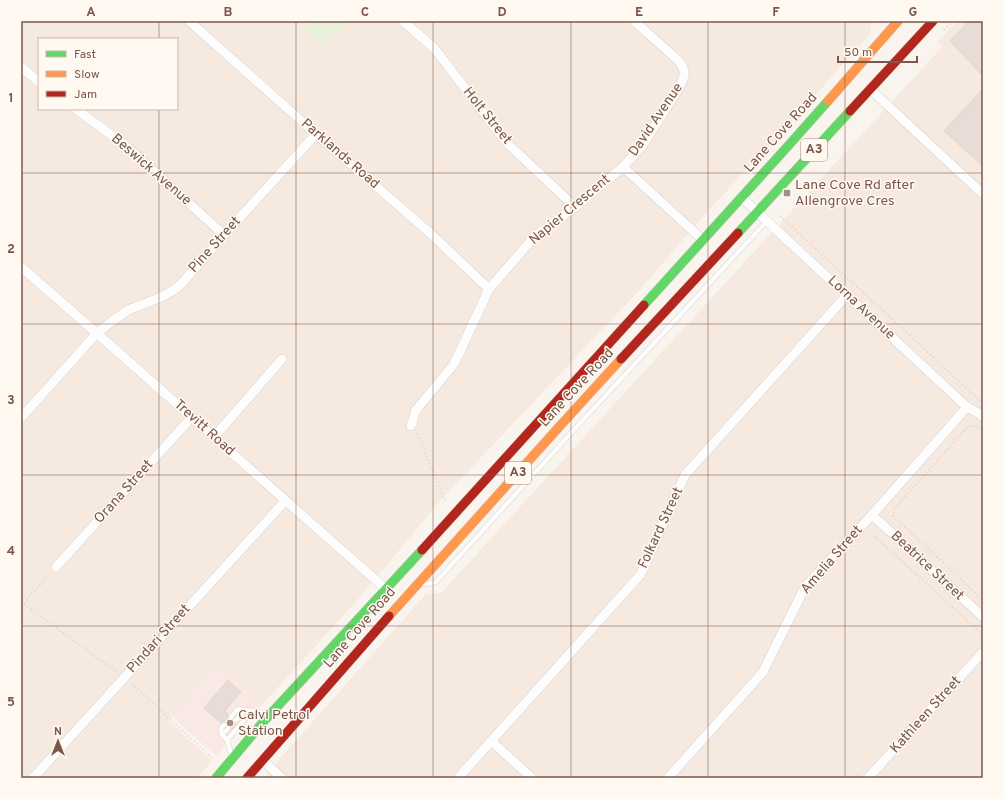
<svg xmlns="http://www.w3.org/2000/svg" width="1004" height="799" font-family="Overpass,sans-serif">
  <rect width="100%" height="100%" fill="#faf4ef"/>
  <g fill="#f6e9df" fill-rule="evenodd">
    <path d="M21,21H875L871,26L870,34L810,101L708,211L643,286L440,501L361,596L262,705L218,665L172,716L169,721L212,761L197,778H21ZM39,39H177V109H39Z"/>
    <path d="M958,21H983V778H265L283,755L426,594L441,593L942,47L937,42Z"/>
  </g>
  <path fill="#f9e8e3" d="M219,665L262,705L216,756L172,716Z"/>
  <path fill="#e9f0d9" d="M312,21H348L324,47L304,29Z"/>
  <g fill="#e7dcd6" stroke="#e3d6d0">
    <path d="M969,21H983V76L950,41Z"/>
    <path d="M983,88V166L944,131L964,109V110Z"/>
    <path d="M228,680L241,692L225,711L228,714L227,717L228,720H232L234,723L236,724L232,729L230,726L228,725L226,722L223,721L221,723L204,708Z"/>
  </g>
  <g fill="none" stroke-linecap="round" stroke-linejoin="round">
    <defs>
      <g id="lane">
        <path d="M422,584H427L436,582L571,433L767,221"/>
        <path d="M231,717L238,709L265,713"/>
        <path d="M236,720L245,710"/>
        <path d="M224,725L221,728L222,735L227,740L231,753"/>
        <path d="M222,735L228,729"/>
        <path d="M227,740L252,711"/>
      </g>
      <g id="street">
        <path d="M189,21L316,134L430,233L489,289"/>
        <path d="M403,21L435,49L506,142L575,207"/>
        <path d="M21,67L39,82"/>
        <path d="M870,89L983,194"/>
        <path d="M76,109L125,145L224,235"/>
        <path d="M623,167L703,240"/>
        <path d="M741,197L967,407L980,414L983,417"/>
        <path d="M21,267C141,371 258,477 377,581L386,590"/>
        <path d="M21,418L97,333L111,322L128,310L159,298L174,290L182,283L224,235L316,134"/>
        <path d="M411,426L416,410L454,364L489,289L535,236L575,207L623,167L642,146L679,88C685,76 687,72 679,61L634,21"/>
        <path d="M214,437L282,359"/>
        <path d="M872,515L983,617"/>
        <path d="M56,567L191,418"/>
        <path d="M491,741L532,778"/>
        <path d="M262,760L282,778"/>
        <path d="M33,778L285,501"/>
        <path d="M458,778L641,574L685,475L847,295"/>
        <path d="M668,778L763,672L805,587L872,515L967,407"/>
        <path d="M868,778L983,652"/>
      </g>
      <g id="fast">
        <path d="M738,233L850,111"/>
        <path d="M644,305L788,146L828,101"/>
        <path d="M216,778L264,721L422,550"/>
      </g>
      <g id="slow">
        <path d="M828,101L898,21"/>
        <path d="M389,616L559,427L621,359"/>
      </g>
      <g id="jam">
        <path d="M850,111L933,21"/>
        <path d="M621,359L738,233"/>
        <path d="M422,550L644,305"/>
        <path d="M247,778L389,616"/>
      </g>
    </defs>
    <use href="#lane" stroke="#d9d1cd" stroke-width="5.5"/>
    <use href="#street" stroke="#d9d1cd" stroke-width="10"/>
    <use href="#fast" stroke="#dbd0cb" stroke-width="10"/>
    <use href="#slow" stroke="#dbd0cb" stroke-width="10"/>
    <use href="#jam" stroke="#dbd0cb" stroke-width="10"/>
    <g stroke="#ddd2cf" stroke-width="2" stroke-dasharray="1 3" stroke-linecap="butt">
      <path d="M944,30L953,21"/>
      <path d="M780,216L983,403"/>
      <path d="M981,429L977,426H968L894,509L893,516L983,600"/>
      <path d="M417,434L420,439L445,501"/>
      <path d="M875,537L981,633V643"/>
      <path d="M21,602L117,672"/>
      <path d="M21,606L50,574"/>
      <path d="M132,684L182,730L214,760"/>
      <path d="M855,778L860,773"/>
    </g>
    <use href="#lane" stroke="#fefdfd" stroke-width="4.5"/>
    <use href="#street" stroke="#fefdfd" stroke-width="9"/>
    <use href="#fast" stroke="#63d668" stroke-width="9"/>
    <use href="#slow" stroke="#ff974d" stroke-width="9"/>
    <use href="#jam" stroke="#b3261e" stroke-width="9"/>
  </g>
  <path fill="none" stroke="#7b574b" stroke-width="1" stroke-opacity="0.55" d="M159,21V39M296,21V778M433,21V778M571,21V778M708,21V778M845,21V778M159,109V778M21,173H983M21,324H983M21,475H983M21,626H983"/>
  <g fill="#a78e84" stroke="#fff9f2" stroke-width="1.5">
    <rect x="783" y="189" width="8" height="8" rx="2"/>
    <circle cx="230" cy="723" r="4"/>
  </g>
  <g text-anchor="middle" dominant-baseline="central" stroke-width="3" stroke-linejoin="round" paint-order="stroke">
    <g fill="#fff9f2" stroke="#a3887d" stroke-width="1">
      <rect x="801" y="139" width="26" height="22" rx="3"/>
      <rect x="505" y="462" width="26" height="22" rx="3"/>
    </g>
    <g font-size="13" font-weight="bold" fill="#7b574b">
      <text x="814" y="150">A3</text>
      <text x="518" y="473">A3</text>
    </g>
    <g font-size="14" fill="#7b574b" stroke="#fff9f2">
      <text transform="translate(487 116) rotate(51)">Holt Street</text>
      <text transform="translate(656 120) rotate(-56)">David Avenue</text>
      <text transform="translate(781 133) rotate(-48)">Lane Cove Road</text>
      <text transform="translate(340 154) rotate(41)">Parklands Road</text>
      <text transform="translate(151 170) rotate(41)">Beswick Avenue</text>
      <text transform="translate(570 210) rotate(-40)">Napier Crescent</text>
      <text transform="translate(215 245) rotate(-48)">Pine Street</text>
      <text transform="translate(861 308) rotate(43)">Lorna Avenue</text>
      <text transform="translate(577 388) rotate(-47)">Lane Cove Road</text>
      <text transform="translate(204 428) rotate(42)">Trevitt Road</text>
      <text transform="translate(124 492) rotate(-48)">Orana Street</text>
      <text transform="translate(661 528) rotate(-65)">Folkard Street</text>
      <text transform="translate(832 560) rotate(-49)">Amelia Street</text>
      <text transform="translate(927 566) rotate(43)">Beatrice Street</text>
      <text transform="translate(360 628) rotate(-49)">Lane Cove Road</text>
      <text transform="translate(159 639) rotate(-48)">Pindari Street</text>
      <text transform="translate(926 715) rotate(-48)">Kathleen Street</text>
    </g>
    <g font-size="14" fill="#7b574b" stroke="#fff9f2" text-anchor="start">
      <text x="795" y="185">Lane Cove Rd after<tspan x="795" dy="16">Allengrove Cres</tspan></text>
      <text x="238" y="715">Calvi Petrol<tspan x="238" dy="16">Station</tspan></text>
    </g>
  </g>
  <rect width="1004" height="799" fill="none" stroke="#fff9f2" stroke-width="44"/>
  <rect x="38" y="38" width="140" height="72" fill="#fff9f2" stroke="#cab8af"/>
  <rect x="46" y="51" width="20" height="6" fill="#63d668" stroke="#cab8af"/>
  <text x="74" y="58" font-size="12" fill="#7b574b">Fast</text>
  <rect x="46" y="71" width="20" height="6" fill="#ff974d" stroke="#cab8af"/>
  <text x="74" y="78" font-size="12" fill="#7b574b">Slow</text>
  <rect x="46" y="91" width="20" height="6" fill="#b3261e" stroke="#cab8af"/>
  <text x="74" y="98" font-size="12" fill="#7b574b">Jam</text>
  <g transform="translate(58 741)" stroke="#fff9f2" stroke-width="3" paint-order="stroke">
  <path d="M0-3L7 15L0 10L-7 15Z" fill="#7b574b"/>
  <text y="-6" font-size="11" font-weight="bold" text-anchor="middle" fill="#7b574b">N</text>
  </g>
  <path d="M838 56v6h79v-6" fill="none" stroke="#7b574b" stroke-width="2"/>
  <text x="844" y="56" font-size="12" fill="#7b574b" stroke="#fff9f2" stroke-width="3" paint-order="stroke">50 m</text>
  <rect x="22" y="22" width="960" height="755" fill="none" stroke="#7b574b" stroke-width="1.5"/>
  <g font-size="13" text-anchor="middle" font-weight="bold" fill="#7b574b">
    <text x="91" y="16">A</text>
    <text x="228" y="16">B</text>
    <text x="365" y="16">C</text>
    <text x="502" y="16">D</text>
    <text x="639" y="16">E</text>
    <text x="776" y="16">F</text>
    <text x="913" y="16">G</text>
    <text x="11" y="102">1</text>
    <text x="11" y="253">2</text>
    <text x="11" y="404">3</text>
    <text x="11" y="555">4</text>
    <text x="11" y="706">5</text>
  </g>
</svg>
